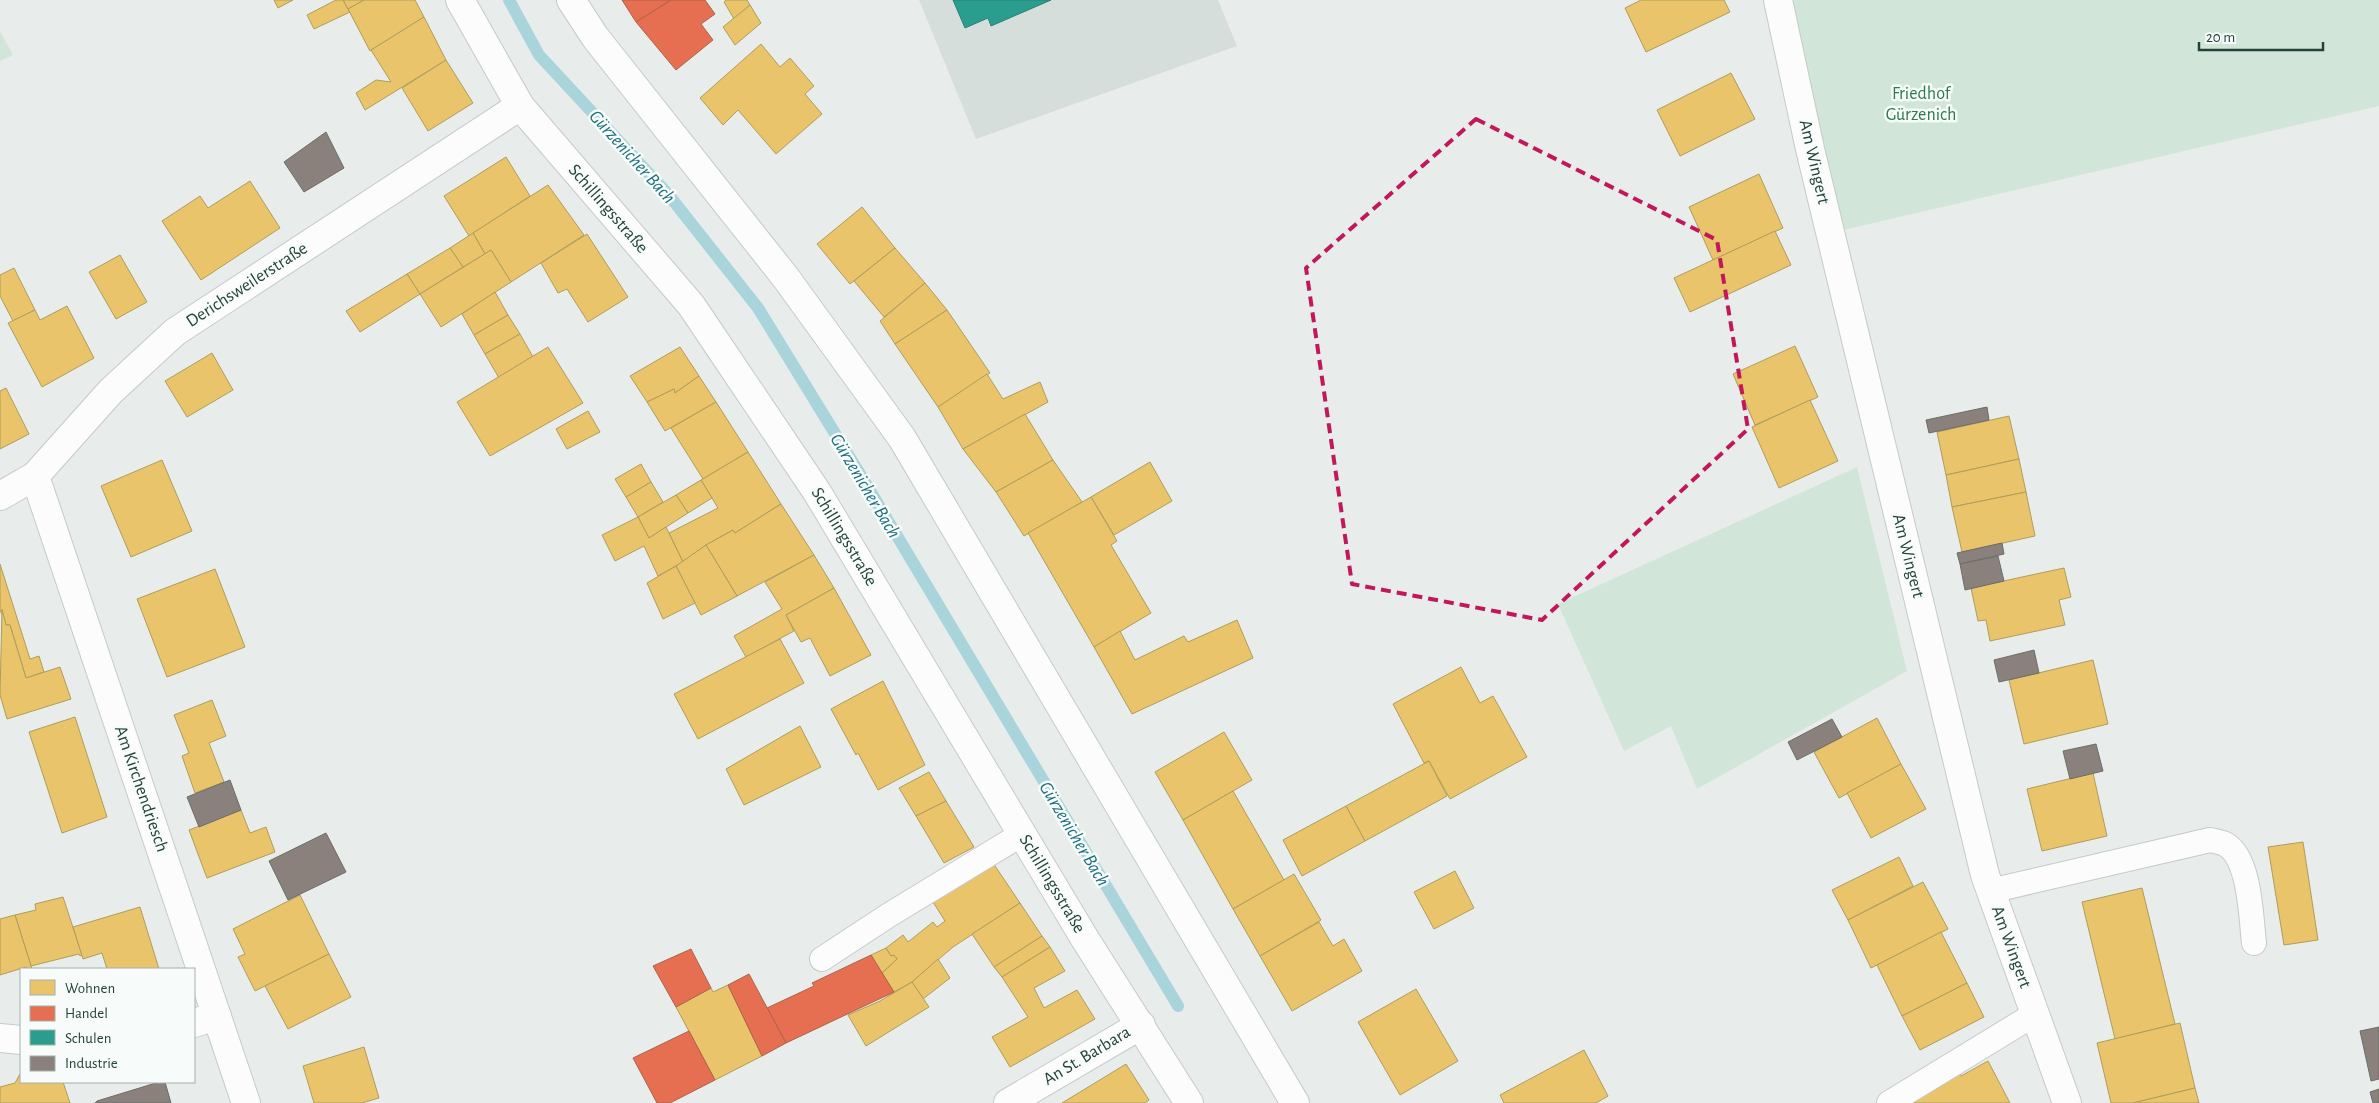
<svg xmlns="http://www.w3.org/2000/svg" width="2379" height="1103" font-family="'Alegreya Sans',sans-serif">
  <rect width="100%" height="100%" fill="#e8edeb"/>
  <path fill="#d6dedb" d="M919,0H1218L1237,46L976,139Z"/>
  <g fill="#d1e6d8">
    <path d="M1792,0H2379V106L1839,231Z"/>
    <path d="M0,31L13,55L0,61Z"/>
    <path d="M1857,467L1907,671L1697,789L1671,726L1624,751L1558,604Z"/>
  </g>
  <g fill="#e9c46a" stroke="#ae9d5c">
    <path d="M274,0H293L278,8Z"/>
    <path d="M336,0H343L350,12L314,29L307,15Z"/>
    <path d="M343,0H364L348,9Z"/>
    <path d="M364,0H415L424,17L370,51L348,9Z"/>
    <path d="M726,0H747L750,5L734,19L724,2Z"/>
    <path d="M1641,0H1724L1730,12L1646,52L1625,8Z"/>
    <path d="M750,5L761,23L735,45L723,27Z"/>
    <path d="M424,17L446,60L365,110L356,93L376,80L391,82L371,50Z"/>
    <path d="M761,44L780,67L790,58L814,86L805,94L822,114L776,154L738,110L723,125L700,98Z"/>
    <path d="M446,60L473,103L428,131L402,88Z"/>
    <path d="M1731,73L1755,119L1680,156L1657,110Z"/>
    <path d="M506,157L530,196L469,236L444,196Z"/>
    <path d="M1759,174L1783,228L1713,260L1689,207Z"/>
    <path d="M250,181L280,228L201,280L162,221L200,196L208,208Z"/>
    <path d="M548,185L584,235L511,282L491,250L485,254L473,233Z"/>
    <path d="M862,207L895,248L850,284L817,244Z"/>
    <path d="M1775,231L1791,265L1690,312L1674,278Z"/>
    <path d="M473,233L485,254L463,267L450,248Z"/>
    <path d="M587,234L628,297L588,322L567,289L558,293L541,263Z"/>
    <path d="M450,248L463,267L420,294L407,274Z"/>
    <path d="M895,248L925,283L884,317L854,281Z"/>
    <path d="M491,250L511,282L441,327L420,294Z"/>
    <path d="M120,255L147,302L116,319L89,272Z"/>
    <path d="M14,268L35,310L13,321L0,296V275Z"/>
    <path d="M407,274L420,294L360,332L346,311Z"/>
    <path d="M925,283L947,310L895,344L880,321Z"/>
    <path d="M495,292L508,315L474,335L462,314Z"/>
    <path d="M67,306L94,358L42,387L8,323L35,310L40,320Z"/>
    <path d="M947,310L990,373L938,407L895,344Z"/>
    <path d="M508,315L520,334L485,354L474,335Z"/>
    <path d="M520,334L533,357L499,378L485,354Z"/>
    <path d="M1795,346L1818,397L1755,425L1733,374Z"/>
    <path d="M548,347L583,403L490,456L457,402Z"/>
    <path d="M680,347L699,376L675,393L674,389L647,402L630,376Z"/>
    <path d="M212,353L233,390L187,417L165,381Z"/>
    <path d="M987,374L1003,399L1040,382L1048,402L963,449L938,407Z"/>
    <path d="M699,376L716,402L665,431L647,402L674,389L675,393Z"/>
    <path d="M6,388L29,434L0,449V391Z"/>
    <path d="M1810,400L1838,461L1779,488L1752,427Z"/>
    <path d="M716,402L748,452L703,479L671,428Z"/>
    <path d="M588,411L600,432L567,449L556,429Z"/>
    <path d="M1025,414L1053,460L996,492L963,449Z"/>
    <path d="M2009,416L2019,459L1946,475L1937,432Z"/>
    <path d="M748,452L781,504L735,533L733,530L706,545L683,562L669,533L718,508L701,480Z"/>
    <path d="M2019,459L2026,492L1952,507L1946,475Z"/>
    <path d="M162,460L192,531L131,557L101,486Z"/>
    <path d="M1053,460L1082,502L1024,536L996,492Z"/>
    <path d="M1150,462L1172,501L1114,535L1091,497Z"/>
    <path d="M641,464L651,482L626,497L615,479Z"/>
    <path d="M701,480L712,498L688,513L676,495Z"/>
    <path d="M651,482L663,502L638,517L626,497Z"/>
    <path d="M2026,492L2035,536L1962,552L1952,507Z"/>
    <path d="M676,495L688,513L649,538L638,517Z"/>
    <path d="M1091,497L1117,541L1111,545L1151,613L1094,647L1028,533Z"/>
    <path d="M781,504L814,555L737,596L706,545L733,530L735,533Z"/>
    <path d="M638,517L649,538L666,527L683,562L658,576L644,546L615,561L602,535Z"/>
    <path d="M706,545L737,596L701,615L676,566Z"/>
    <path d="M814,555L834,588L786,615L794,631L746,657L734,636L782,609L765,582Z"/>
    <path d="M0,564L30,659L39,656L44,672L26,678L10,625H6L0,610Z"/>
    <path d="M676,566L695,603L663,619L647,583Z"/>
    <path d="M2064,568L2071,597L2059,600L2065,625L1990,641L1986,620L1978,621L1971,588Z"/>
    <path d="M215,569L245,647L167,677L137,599Z"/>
    <path d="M834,588L871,655L830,676L810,638L801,642L786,615Z"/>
    <path d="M2,609L6,625H10L26,678L60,667L71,699L7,719L0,695Z"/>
    <path d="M1237,620L1253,658L1132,714L1094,647L1120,631L1135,660L1184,636L1188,642Z"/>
    <path d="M780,639L804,683L698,739L674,694Z"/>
    <path d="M2093,660L2108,724L2024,744L2009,680Z"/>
    <path d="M1461,667L1480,703L1493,696L1527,757L1450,799L1429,761L1424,763L1393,704Z"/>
    <path d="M883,681L925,765L878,790L858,753L856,755L831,709Z"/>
    <path d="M212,700L226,736L209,743L224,782L195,793L182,756L189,753L174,715Z"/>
    <path d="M75,717L107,817L62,833L29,732Z"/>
    <path d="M1877,718L1901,764L1839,798L1814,752Z"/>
    <path d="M800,726L821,767L744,805L726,769Z"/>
    <path d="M1224,732L1252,780L1183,820L1155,772Z"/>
    <path d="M1429,761L1447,796L1365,841L1346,806Z"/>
    <path d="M1901,764L1926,809L1871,838L1847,793Z"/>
    <path d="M929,772L946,801L916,816L899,788Z"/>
    <path d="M2093,773L2107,836L2042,851L2027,789Z"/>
    <path d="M1233,791L1284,880L1233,909L1183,820Z"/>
    <path d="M946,801L974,847L944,863L916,816Z"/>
    <path d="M1346,806L1365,841L1302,876L1283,840Z"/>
    <path d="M241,810L250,833L266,827L275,852L207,878L189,830Z"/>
    <path d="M2303,842L2318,940L2284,945L2268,847Z"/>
    <path d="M1899,857L1913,886L1848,920L1832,890Z"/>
    <path d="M993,863L1020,903L953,947L912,982L894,992L882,973L897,959L894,955L891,956L886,948L903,935L908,942L933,922L937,927L945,921L933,902Z"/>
    <path d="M1455,871L1474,908L1434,929L1414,892Z"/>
    <path d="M1294,874L1321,920L1260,956L1233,909Z"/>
    <path d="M1923,882L1948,929L1871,968L1848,920Z"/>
    <path d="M2142,888L2175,1024L2115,1039L2082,902Z"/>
    <path d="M300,895L329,954L255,991L238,957L245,954L233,929Z"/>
    <path d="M63,897L82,955L80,956L79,954L31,966L15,915L36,910L35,904Z"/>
    <path d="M1020,903L1042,936L994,967L972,934Z"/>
    <path d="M140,907L159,969H107L102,953L83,959L73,927Z"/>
    <path d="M15,915L32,969H27L26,967L0,975V919Z"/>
    <path d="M1319,922L1333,946L1344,939L1362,971L1292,1011L1260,956Z"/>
    <path d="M1941,932L1967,983L1902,1016L1877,965Z"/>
    <path d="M1042,936L1050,947L1002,977L994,967Z"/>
    <path d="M1050,947L1065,971L1034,988L1044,1008L1077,990L1095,1019L1010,1067L992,1037L1028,1017L1002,977Z"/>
    <path d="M886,948L891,956L894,955L897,959L882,973L871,955Z"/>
    <path d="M329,954L351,997L288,1029L265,986Z"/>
    <path d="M938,959L950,978L923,999L912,982Z"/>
    <path d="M912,982L929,1007L866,1046L848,1015L880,1001Z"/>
    <path d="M1967,983L1984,1017L1920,1050L1902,1016Z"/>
    <path d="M728,985L762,1056L715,1080L676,1007L711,988L713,992Z"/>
    <path d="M1416,989L1458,1061L1400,1095L1358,1022Z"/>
    <path d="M2180,1023L2195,1088L2133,1103H2111L2097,1043Z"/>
    <path d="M364,1047L379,1098L362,1103H314L303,1066Z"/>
    <path d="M1584,1050L1608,1096L1596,1103H1504L1500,1095Z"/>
    <path d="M1988,1061L2010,1103H1902L1958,1070L1961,1076Z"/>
    <path d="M1126,1064L1149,1100L1145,1103H1062Z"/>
    <path d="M20,1074L21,1082H63L70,1103H0V1087L15,1083Z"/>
    <path d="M2195,1088L2199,1103H2133Z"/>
  </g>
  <g fill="#e76f51" stroke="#ac624a">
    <path d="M622,0H671L636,22Z"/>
    <path d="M671,0H705L715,14L701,24L713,40L676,70L636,22Z"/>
    <path d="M691,949L711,988L676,1007L653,966Z"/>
    <path d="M871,955L894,992L786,1043L767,1008L814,986L812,983Z"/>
    <path d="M749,974L786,1043L762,1056L728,985Z"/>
    <path d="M689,1031L715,1080L670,1103H657L633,1058Z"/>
  </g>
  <path fill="#2a9d8f" stroke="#288276" d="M953,0H1051L991,26L988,18L965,28Z"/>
  <g fill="#8a817c" stroke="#6b6e68">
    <path d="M326,132L344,168L304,192L284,162Z"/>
    <path d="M1987,407L1989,420L1929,433L1926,420Z"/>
    <path d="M2002,543L2004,554L1960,564L1957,553Z"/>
    <path d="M1998,556L2004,581L1965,590L1960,564Z"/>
    <path d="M2034,650L2039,673L1999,682L1994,660Z"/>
    <path d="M1832,719L1842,737L1797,760L1788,742Z"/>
    <path d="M2096,744L2103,771L2070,779L2063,751Z"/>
    <path d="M230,780L241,810L199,827L187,797Z"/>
    <path d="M326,833L346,872L288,900L269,861Z"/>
    <path d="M2379,1027V1079L2371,1081L2360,1031Z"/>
    <path d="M159,1082H165L171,1103H95L97,1101Z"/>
    <path d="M2379,1089V1103H2373L2370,1092Z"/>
  </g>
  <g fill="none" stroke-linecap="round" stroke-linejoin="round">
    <path stroke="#a9d4db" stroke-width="12" d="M509,0L539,55L668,194L758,308L866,484L1178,1006"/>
    <defs>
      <g id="lane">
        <path d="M1990,891L2210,840C2214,841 2220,842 2225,844C2250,857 2251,917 2254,943"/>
        <path d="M822,959L889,915L1022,834"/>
        <path d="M1889,1103L2035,1014"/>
      </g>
      <g id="street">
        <path d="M460,0L520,106L691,305L817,492L1085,939L1189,1103"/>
        <path d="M1778,0L1810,149L1985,875L2067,1103"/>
        <path d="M35,476L246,1103"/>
        <path d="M0,496L35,476L111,391L175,332L520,106"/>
        <path d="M194,1023L217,1016"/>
        <path d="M0,1038L21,1040"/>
        <path d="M1008,1103L1141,1025"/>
      </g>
      <path id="secondary" d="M571,0L595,37L786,278L902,438L1295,1103"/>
    </defs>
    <use href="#lane" stroke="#c5cac8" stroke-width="26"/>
    <use href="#street" stroke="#c5cac8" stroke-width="30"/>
    <use href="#secondary" stroke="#c3cbc8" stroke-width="30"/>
    <use href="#lane" stroke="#fcfcfc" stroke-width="24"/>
    <use href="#street" stroke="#fcfcfc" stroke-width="28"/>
    <use href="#secondary" stroke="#fcfcfc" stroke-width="28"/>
  </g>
  <path fill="none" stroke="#c2185b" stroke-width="4" stroke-dasharray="10 6" stroke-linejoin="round" d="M1476,119L1717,240L1748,429L1542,620L1352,584L1306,268Z"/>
  <g text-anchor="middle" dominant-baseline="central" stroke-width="5" stroke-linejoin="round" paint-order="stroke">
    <g font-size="18" fill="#2d7a4b" stroke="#f7fbf9">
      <text x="1921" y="94">Friedhof<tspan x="1921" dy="21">Gürzenich</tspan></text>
    </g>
    <g font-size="18" fill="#24423a" stroke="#f7fbf9">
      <text transform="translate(1814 162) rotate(77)">Am Wingert</text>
      <text transform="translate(608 209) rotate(49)">Schillingsstraße</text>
      <text transform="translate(247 285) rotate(-33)">Derichsweilerstraße</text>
      <text transform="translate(844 537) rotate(59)">Schillingsstraße</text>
      <text transform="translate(1908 556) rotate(76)">Am Wingert</text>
      <text transform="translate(141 789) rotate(71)">Am Kirchendriesch</text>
      <text transform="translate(1052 884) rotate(59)">Schillingsstraße</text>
      <text transform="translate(2011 947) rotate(70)">Am Wingert</text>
      <text transform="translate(1087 1056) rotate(-31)">An St. Barbara</text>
    </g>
    <g font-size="19" font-style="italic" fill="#1c6f80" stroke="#f7fbf9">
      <text transform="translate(632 157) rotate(48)">Gürzenicher Bach</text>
      <text transform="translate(865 486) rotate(59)">Gürzenicher Bach</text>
      <text transform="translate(1074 834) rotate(59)">Gürzenicher Bach</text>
    </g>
  </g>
  <rect x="20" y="968" width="175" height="115" fill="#f7fbf9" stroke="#a3b1ad"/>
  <rect x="30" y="980" width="25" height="15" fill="#e9c46a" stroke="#a3b1ad"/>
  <text x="65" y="993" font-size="15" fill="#24423a">Wohnen</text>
  <rect x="30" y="1006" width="25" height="15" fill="#e76f51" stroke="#a3b1ad"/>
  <text x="65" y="1018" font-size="15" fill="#24423a">Handel</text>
  <rect x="30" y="1030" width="25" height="15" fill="#2a9d8f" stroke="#a3b1ad"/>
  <text x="65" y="1043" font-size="15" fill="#24423a">Schulen</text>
  <rect x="30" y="1056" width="25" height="15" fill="#8a817c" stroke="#a3b1ad"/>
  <text x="65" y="1068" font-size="15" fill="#24423a">Industrie</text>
  <path d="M2199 42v8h124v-8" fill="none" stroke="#24423a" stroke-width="2.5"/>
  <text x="2206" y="42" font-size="15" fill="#24423a" stroke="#f7fbf9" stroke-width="4" paint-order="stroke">20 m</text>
</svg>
